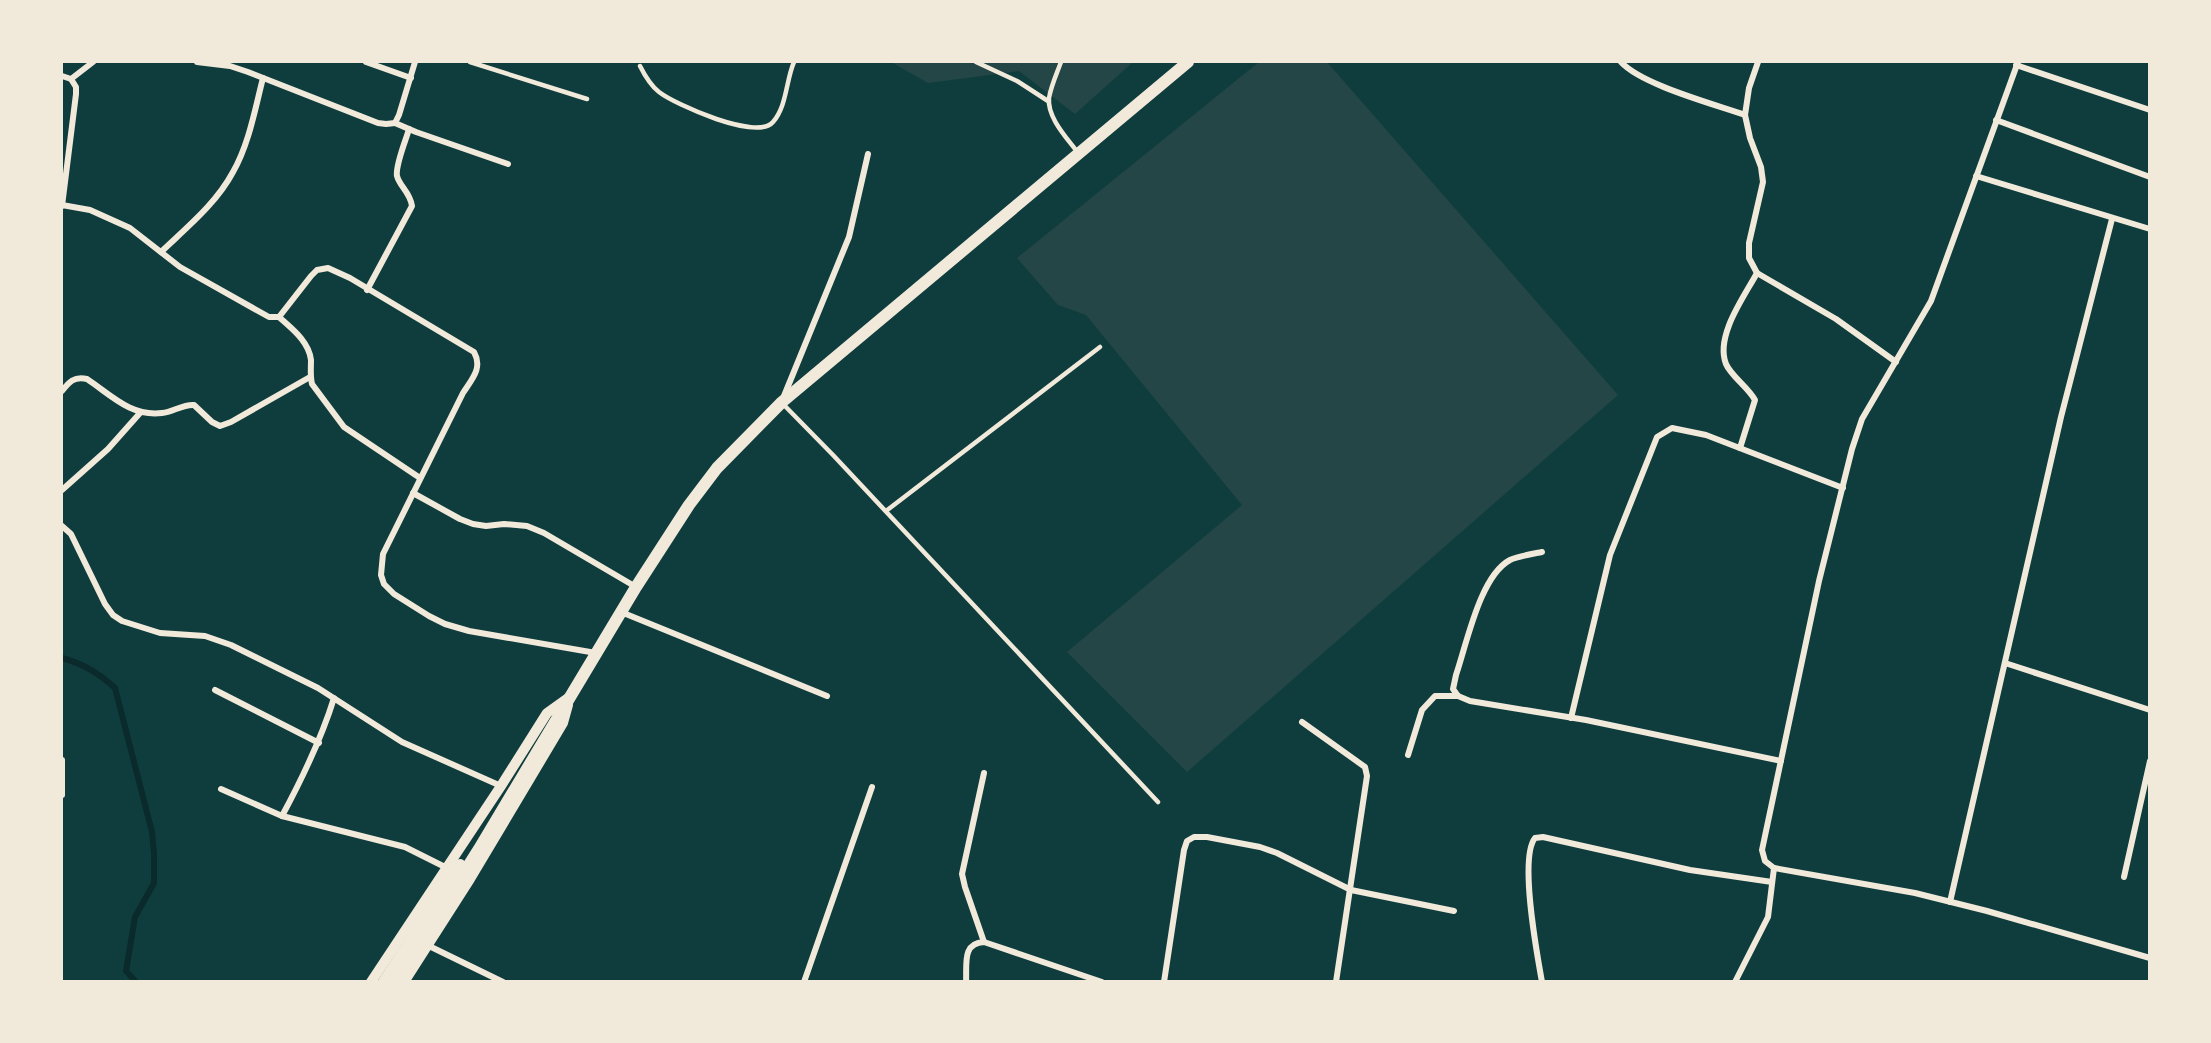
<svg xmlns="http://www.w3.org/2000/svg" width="2211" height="1043" font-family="Karla,sans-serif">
  <rect width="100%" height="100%" fill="#0f3d3e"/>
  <g fill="#244646">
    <path d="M891,62H1133L1075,114L1019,71L928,83Z"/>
    <path d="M1259,62H1327L1618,395L1187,772L1067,652L1242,505L1086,315L1058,305L1017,258Z"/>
  </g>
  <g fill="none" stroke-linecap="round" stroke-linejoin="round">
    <path stroke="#0a2a2b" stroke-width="6" d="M62,658C81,663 100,674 115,688L152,832L154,853V883L135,917L126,971L136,982"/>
    <g stroke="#f1e9da" stroke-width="4.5">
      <path d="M470,62L587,99"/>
      <path d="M976,62L1017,81L1048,101"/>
      <path d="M1061,62C1057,73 1051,86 1049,98C1047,118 1068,139 1078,153"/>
      <path d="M640,66C645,76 650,85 659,92C676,105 757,141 773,122C787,106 786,80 794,62"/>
      <path d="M783,404L833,455L1158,802"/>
      <path d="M886,511L1100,347"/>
    </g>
    <g stroke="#f1e9da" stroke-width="6">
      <path d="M197,62L230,66L248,72L378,123L386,124L395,123L399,115L415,62"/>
      <path d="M366,62L411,78"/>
      <path d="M1621,62C1642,85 1714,104 1745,115"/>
      <path d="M1758,62L1749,88L1745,115L1750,138L1761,167L1763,182L1749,243V258L1757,273L1836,319L1896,362"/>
      <path d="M2018,62L1931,301L1862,419L1852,449L1819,581L1762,850L1765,861L1774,868L1915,893L1987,911L2150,958"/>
      <path d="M2016,65L2150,110"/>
      <path d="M62,76L71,79L76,87V94L62,206"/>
      <path d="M71,79L93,62"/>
      <path d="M1996,120L2150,177"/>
      <path d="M395,123L416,132L508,164"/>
      <path d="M1976,176L2150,229"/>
      <path d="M62,205L90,210L130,228L180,267L269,317H279L311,276L317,270L328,268L350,278L474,352C483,368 472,379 463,393L383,554L381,575L384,584L394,594L429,616L445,624L469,631L596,653"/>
      <path d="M161,252C186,228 216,204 233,172C249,144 255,109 263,78"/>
      <path d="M367,290L412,206C410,192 400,187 397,176C395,166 406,140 409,129"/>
      <path d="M279,317C291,328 309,341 311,360C311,368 310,376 312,384L344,427L420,478"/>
      <path d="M62,391C69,382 74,376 87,379C111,395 131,417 162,413C173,412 183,404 194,405L212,422L220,426L231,422L310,377"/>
      <path d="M784,396L849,237L868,154"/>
      <path d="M1740,448L1755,400C1748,387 1731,376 1726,364C1715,336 1744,297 1757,273"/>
      <path d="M62,490L108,449L140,413"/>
      <path d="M413,493L460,519L473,524L486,526L504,524L527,526L544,533L636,587"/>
      <path d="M62,526L71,534L105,604L113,615L122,621L160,633L205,636L231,645L318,688L402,742L501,786"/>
      <path d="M1542,552C1532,554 1519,556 1510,560C1480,576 1467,643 1456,675L1453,689L1458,696L1470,701L1586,720L1781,761"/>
      <path d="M621,612L827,696"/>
      <path d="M2005,663L2150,710"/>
      <path d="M215,690L319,743"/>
      <path d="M1571,718L1610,555L1657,437L1672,428L1706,435L1843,488"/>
      <path d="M1302,722L1365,767L1367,776L1336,982"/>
      <path d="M1408,755L1422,710L1435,696H1458"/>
      <path d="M62,760V795"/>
      <path d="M984,773L962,874L965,887L984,942"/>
      <path d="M221,789L282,816L405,847L447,868"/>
      <path d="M282,816C303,777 321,740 334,698"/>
      <path d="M2124,877L2150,761"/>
      <path d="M1950,902L2061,417L2112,219"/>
      <path d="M427,945L503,982"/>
      <path d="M804,982L872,787"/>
      <path d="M966,982C967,964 962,943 984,942L1102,982"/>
      <path d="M1164,982L1184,850L1187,841L1194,837H1207L1260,847L1277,853L1351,890L1454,911"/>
      <path d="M1542,982C1537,954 1519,858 1535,838L1543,837L1690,870L1772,882"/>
      <path d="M1735,982L1768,917L1774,868"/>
    </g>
    <g stroke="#f1e9da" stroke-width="10">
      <path d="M371,982L501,786L547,713L568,698"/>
      <path d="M404,982L470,879L563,723L568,705"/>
    </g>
    <g stroke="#f1e9da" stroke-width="12">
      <path d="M384,982L460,865"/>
      <path d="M395,982L479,849L636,587L689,505L717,468L782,402L1188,62"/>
    </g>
  </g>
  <rect width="2211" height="1043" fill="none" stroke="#f1e9da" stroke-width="126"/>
</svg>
